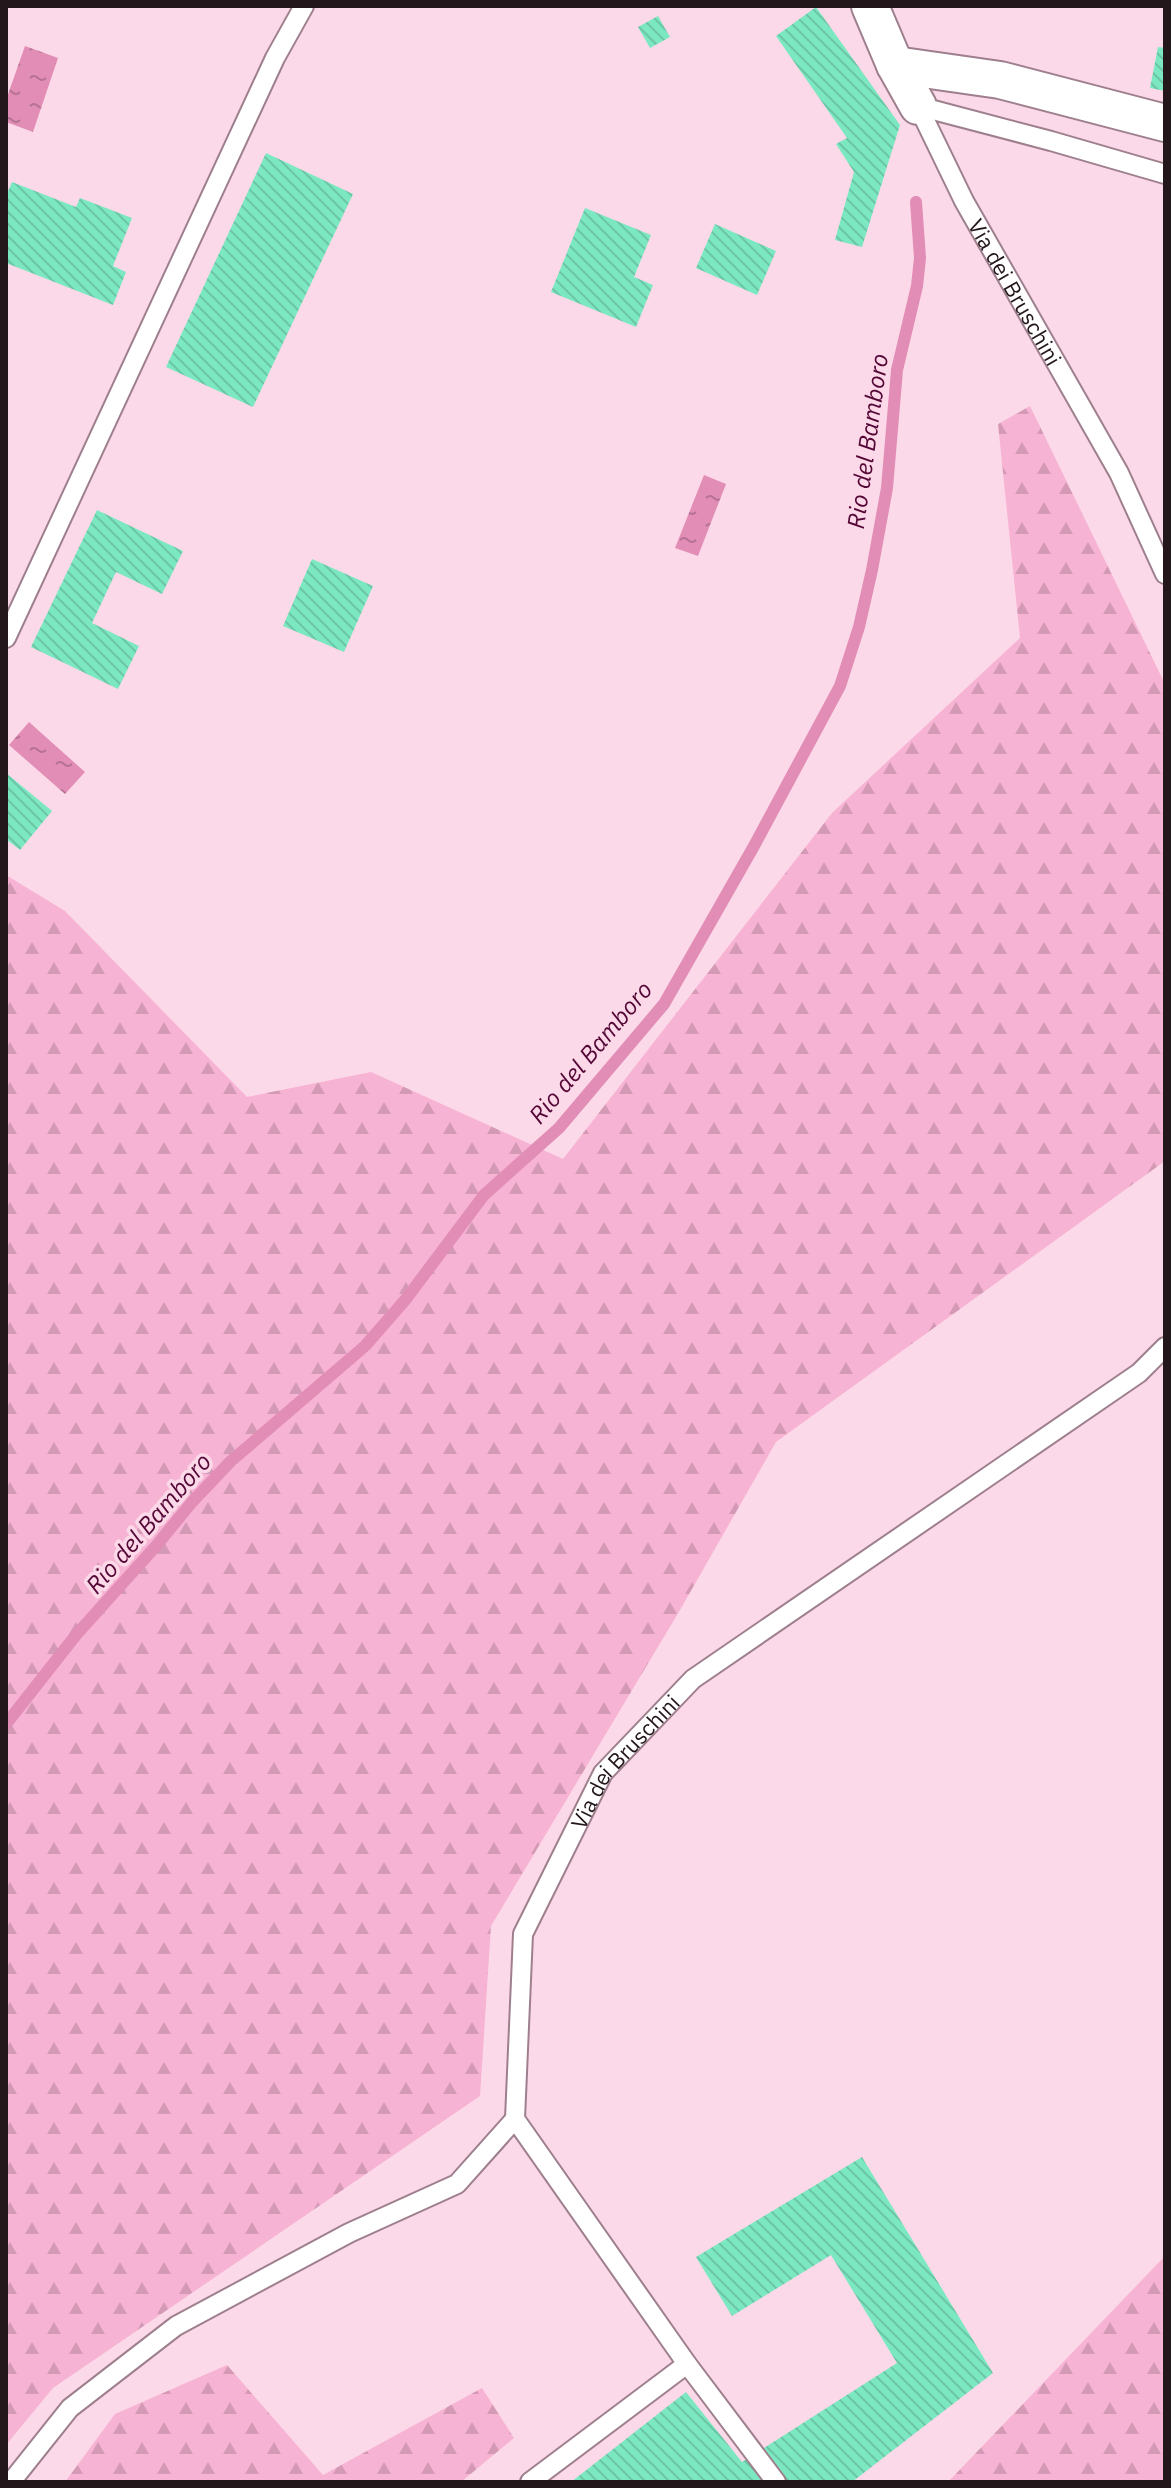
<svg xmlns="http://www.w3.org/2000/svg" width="1171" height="2488" font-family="'IBM Plex Sans',sans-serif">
  <defs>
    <pattern id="forest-firs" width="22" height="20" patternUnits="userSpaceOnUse" patternTransform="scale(2)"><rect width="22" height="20" fill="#f7b3d3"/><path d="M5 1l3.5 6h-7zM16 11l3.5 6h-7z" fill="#d399b5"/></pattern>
    <pattern id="water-ripples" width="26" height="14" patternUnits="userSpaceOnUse" patternTransform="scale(2)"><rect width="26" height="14" fill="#e28db6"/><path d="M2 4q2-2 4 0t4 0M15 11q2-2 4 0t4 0" fill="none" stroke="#b77293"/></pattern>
    <pattern id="building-back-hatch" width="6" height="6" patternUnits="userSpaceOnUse" patternTransform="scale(2)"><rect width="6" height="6" fill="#7ce8c2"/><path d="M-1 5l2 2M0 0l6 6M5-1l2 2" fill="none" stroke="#6bc6a6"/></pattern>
  </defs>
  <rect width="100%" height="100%" fill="#fcd9e8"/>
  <g fill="url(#forest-firs)">
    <path d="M1030,406L1165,684V1161L776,1442L680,1610L491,1926L480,2096L53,2388L6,2445V875L65,911L247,1097L371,1072L563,1159L832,813L1020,638L998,424Z"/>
    <path d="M1165,2256V2482H948Z"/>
    <path d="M227,2365L323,2475L482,2388L514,2438L461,2482H65L115,2414Z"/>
  </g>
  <g fill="url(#water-ripples)">
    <path d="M25,46L58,58L33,132L6,122V100Z"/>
    <path d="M704,475L726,484L698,556L675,548Z"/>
    <path d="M29,722L85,772L65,794L9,745Z"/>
  </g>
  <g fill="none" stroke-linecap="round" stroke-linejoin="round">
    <path stroke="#e28db6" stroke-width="12" d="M6,1724L76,1635L156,1546L192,1502L231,1461L365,1346L406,1299L484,1195L559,1128L664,1004L754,846L840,686L859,627L872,570L887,488L897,370L917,286L920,258L916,202"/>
  </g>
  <g fill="url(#building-back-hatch)">
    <path d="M816,7L900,125L862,247L835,240L854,172L836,144L847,138L776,36Z"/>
    <path d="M658,16L670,37L650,48L638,27Z"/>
    <path d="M1158,47L1165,48V91L1150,88Z"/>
    <path d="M266,153L353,194L253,407L166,367Z"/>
    <path d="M12,182L76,207L80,198L132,218L113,266L126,272L113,305L6,263V196Z"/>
    <path d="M585,208L651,235L634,277L653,285L636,327L551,292Z"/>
    <path d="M715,224L776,251L757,295L696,268Z"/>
    <path d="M97,510L183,551L162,594L116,572L92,623L139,646L118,689L31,647Z"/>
    <path d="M312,559L373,586L344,652L283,626Z"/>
    <path d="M6,773L52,811L20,850L6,839Z"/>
    <path d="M862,2157L993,2373L852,2482H571L686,2392L742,2462L897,2363L831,2255L732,2316L696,2257Z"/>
  </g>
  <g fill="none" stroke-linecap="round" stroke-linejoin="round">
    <defs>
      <g id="lane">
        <path id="s1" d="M918,106L964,201L1119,473L1165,574"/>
        <path d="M918,106L1051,141L1165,174"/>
        <path d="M6,638L275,58L304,6"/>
        <path d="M11,2482L70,2408L176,2326L349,2233L457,2184L515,2119"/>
        <path d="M530,2482L687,2364"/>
        <path id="s2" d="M776,2482L687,2364L515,2119L523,1934L603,1773L693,1679L1139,1373L1165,1347"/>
      </g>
      <g id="street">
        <path d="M870,6L895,65L918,106"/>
        <path d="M895,65L1000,80L1165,123"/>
      </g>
    </defs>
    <use href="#lane" stroke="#9e7f8d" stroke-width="22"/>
    <use href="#street" stroke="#9e7f8d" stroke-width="40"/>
    <use href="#lane" stroke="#fff" stroke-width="18"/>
    <use href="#street" stroke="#fff" stroke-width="36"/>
  </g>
  <g text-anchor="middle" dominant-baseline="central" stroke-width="7" stroke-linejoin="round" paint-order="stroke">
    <g font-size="22" fill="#23171c" stroke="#fcd9e8">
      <text stroke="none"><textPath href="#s1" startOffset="210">Via dei Bruschini</textPath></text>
      <text stroke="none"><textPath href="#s2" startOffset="834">Via dei Bruschini</textPath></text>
    </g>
    <g font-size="24" font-style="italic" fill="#540736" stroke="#fcd9e8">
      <text transform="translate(867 441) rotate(-82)">Rio del Bamboro</text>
      <text transform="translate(590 1052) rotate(-50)">Rio del Bamboro</text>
      <text transform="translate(148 1523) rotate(-49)">Rio del Bamboro</text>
    </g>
  </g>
  <rect width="1171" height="2488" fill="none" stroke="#23171c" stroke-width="16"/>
</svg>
